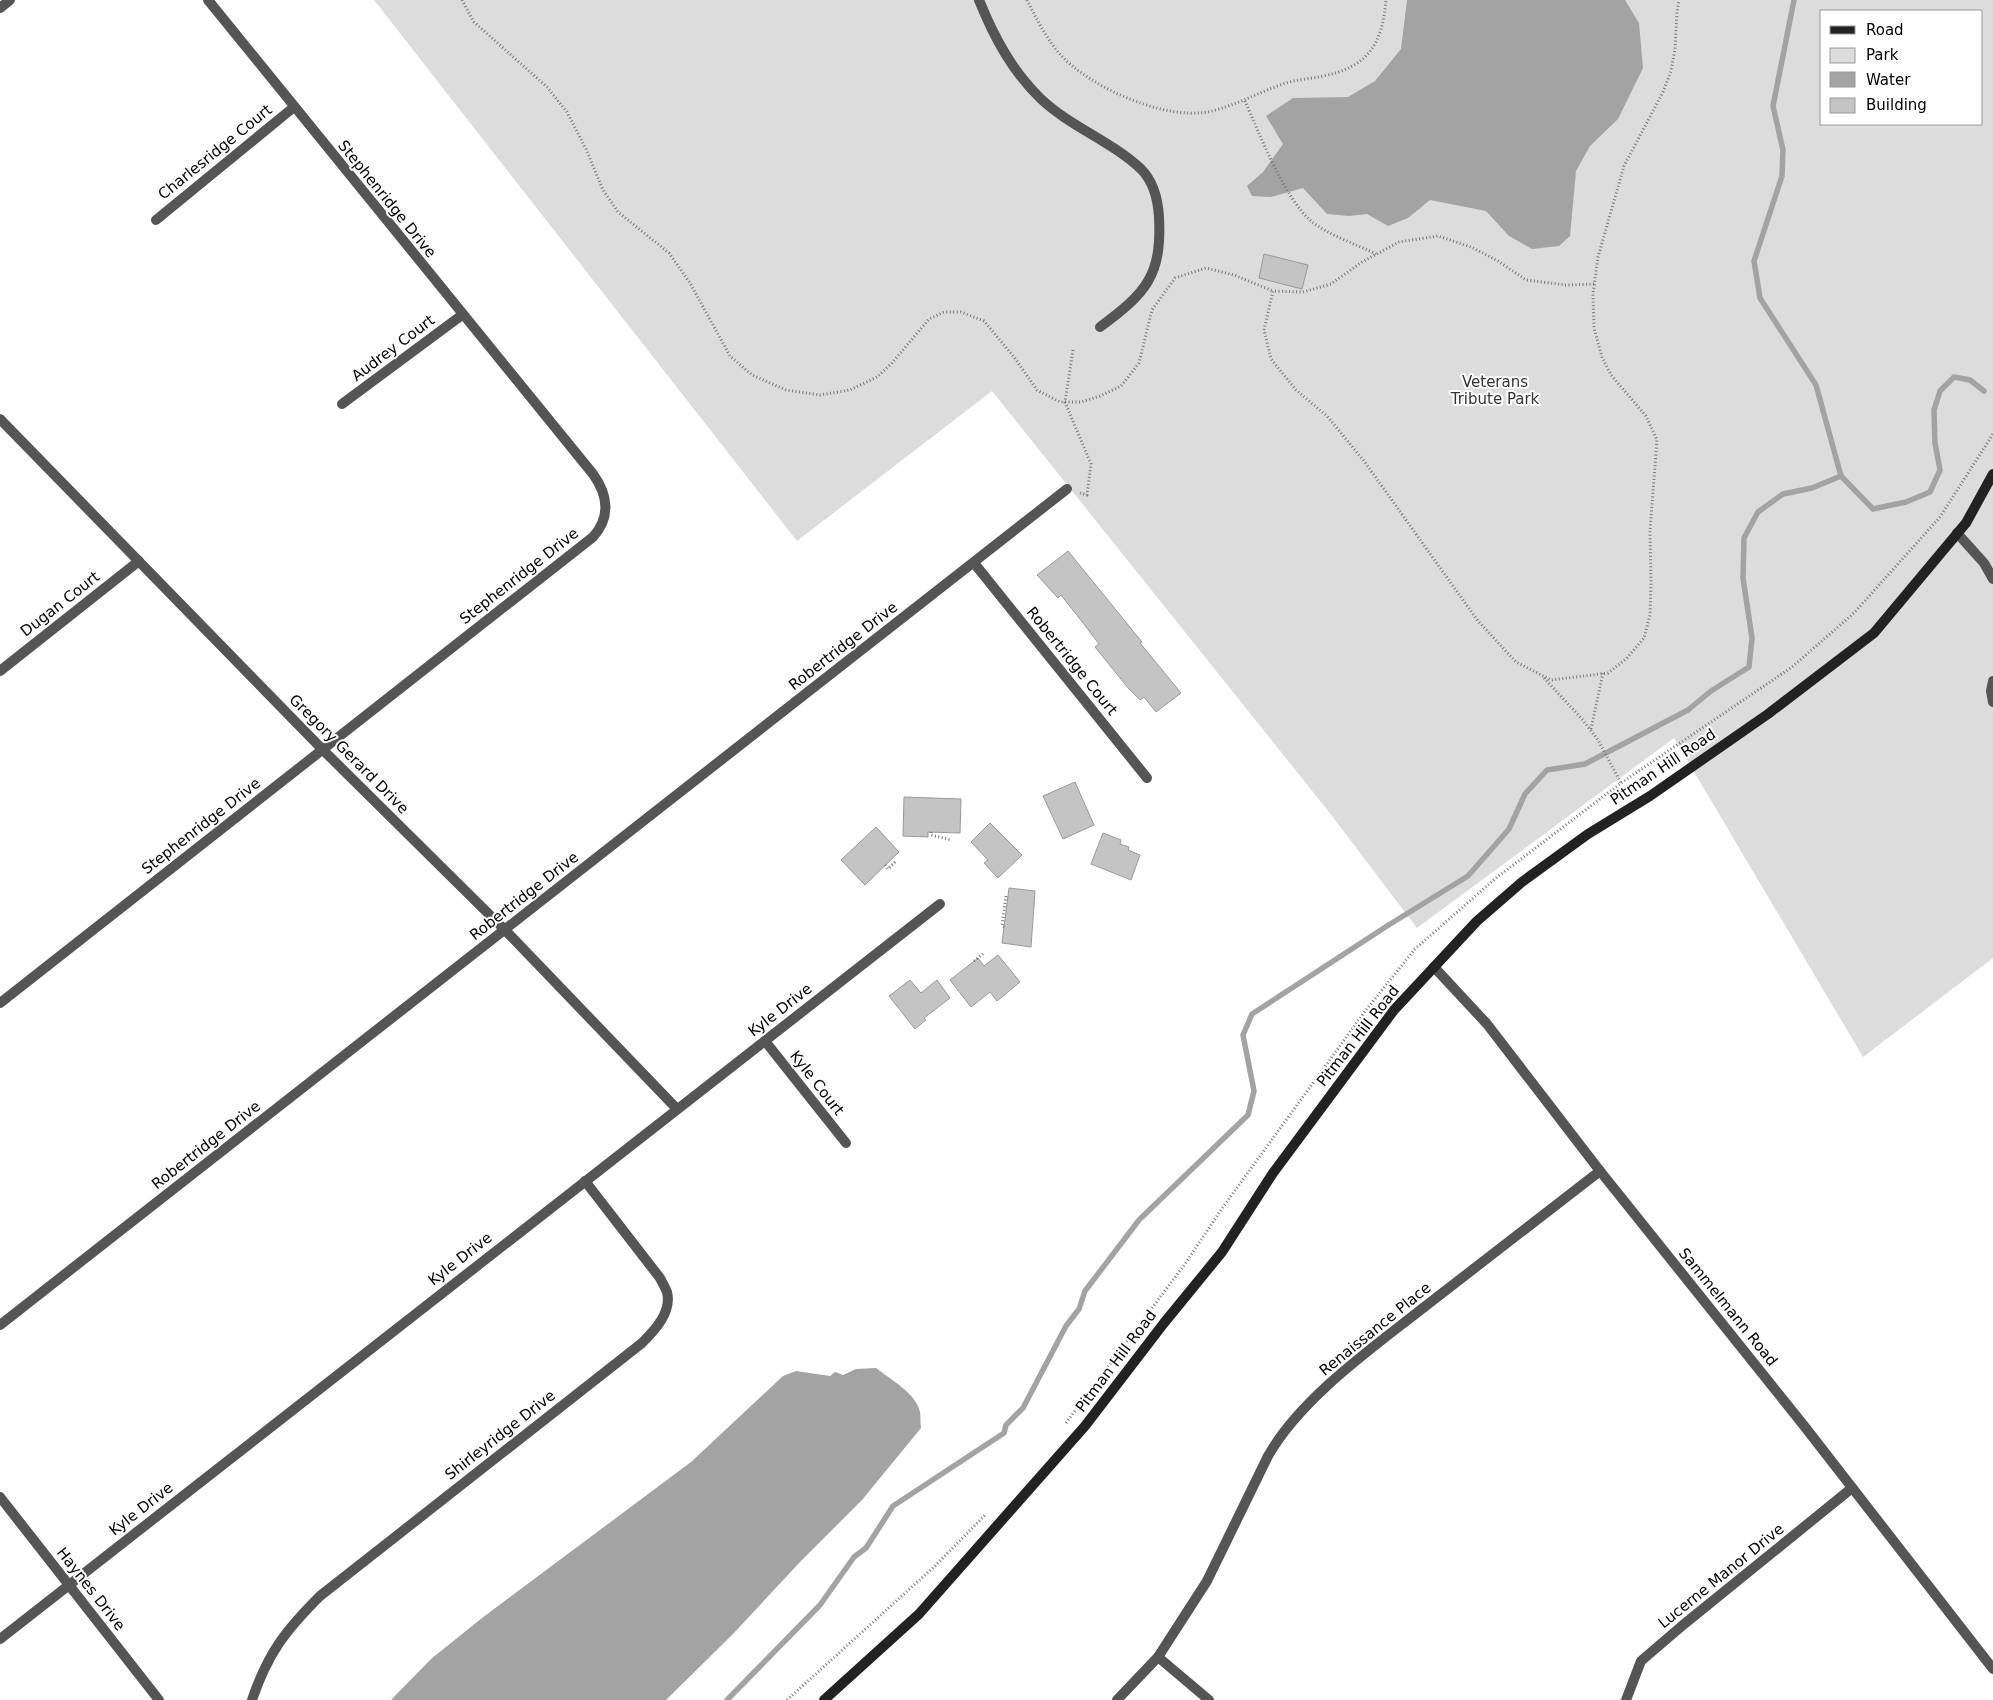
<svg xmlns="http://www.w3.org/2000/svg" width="1993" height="1700" font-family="'DejaVu Sans',sans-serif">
  <rect width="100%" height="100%" fill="#fff"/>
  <path fill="#dcdcdc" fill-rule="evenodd" d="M374,0H1993V958L1863,1057L1674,738L1417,928L1329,812L992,391L797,541ZM1822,11H1982V124H1822Z"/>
  <g fill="#a3a3a3">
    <path d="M1407,0H1625L1639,23L1643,68L1618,119L1590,146L1576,171L1570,236L1559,246L1532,249L1509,236L1486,211L1430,200L1408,218L1388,226L1367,214L1349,216L1327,214L1303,188L1271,197L1252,196L1247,186L1263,172L1283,144L1266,116L1293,98L1348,97L1375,81L1401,49Z"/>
    <path d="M876,1368C891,1380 916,1393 920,1412C921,1417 920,1423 921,1428L862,1500L800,1562L733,1634L666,1700H391L431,1659L482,1618L691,1462L783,1376L796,1371L830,1376L835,1372L843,1375L856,1369Z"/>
  </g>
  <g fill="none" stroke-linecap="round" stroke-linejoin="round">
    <g stroke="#a3a3a3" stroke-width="5.5">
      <path d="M1794,0L1773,106L1783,150L1782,176L1754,261L1760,298L1816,385L1841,476L1873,509L1906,502L1930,492L1940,470L1935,443L1934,410L1940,391L1954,377L1970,380L1984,391"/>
      <path d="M727,1700L820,1605L854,1557L866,1548L893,1506L1004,1433L1006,1425L1023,1408L1066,1326L1079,1309L1085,1291L1139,1220L1248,1115L1254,1091L1243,1035L1252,1014L1387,926L1468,876L1509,829L1525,794L1547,770L1585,764L1688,710L1711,691L1749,667L1752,638L1743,578L1744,538L1758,512L1783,494L1812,488L1841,476"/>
    </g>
  </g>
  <g fill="#c4c4c4" stroke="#999">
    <path d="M1264,254L1308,265L1302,289L1259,278Z"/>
    <path d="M1068,551L1142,642L1140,643L1181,693L1156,712L1144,697L1140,700L1129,689L1095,647L1099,644L1080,619L1061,595L1058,598L1037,575Z"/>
    <path d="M1075,782L1094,825L1063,839L1043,796Z"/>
    <path d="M904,797L961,799L960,833L928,832V837L903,836Z"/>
    <path d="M990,823L1022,855L998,878L984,863L988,860L971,842Z"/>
    <path d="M876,827L899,852L865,885L841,860Z"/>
    <path d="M1103,833L1121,840L1120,844L1129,847L1128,850L1140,855L1131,880L1091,864Z"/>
    <path d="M1009,888L1035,891L1031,947L1002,943Z"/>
    <path d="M998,955L1020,982L997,1001L990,992L971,1007L950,980L978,958L984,966Z"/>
    <path d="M910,980L921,993L937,980L950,998L924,1018L926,1020L915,1029L889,996Z"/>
  </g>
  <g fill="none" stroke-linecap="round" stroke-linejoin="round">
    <g stroke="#777" stroke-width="3" stroke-dasharray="1 2.5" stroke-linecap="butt">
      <path d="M462,0L474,22L547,87L567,112L586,149L603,190L618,212L669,253L690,283L730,356L752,375L786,390L820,395L850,390L877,377L892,363L929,319L944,312H961L984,321L1014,357L1037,390L1060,402H1081L1100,396L1121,386L1139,363L1152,310L1175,278L1206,268L1234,275L1273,291"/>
      <path d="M1027,0C1036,18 1045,36 1058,52C1087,86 1162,120 1208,112C1235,106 1259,92 1286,83C1298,79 1311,79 1323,76C1368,67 1382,45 1386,0"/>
      <path d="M1245,101C1259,133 1285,199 1311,221C1326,234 1358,245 1376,254"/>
      <path d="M1594,284L1566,285L1526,280L1498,261L1471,247L1438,236L1399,242L1362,262L1331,284L1303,292L1273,291L1264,330L1271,359L1296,390L1327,416L1364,461L1478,621L1516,662L1551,680L1608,673L1626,659L1644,638L1650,615L1651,582L1650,531L1657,440L1646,416L1611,375L1602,357L1594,328L1593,294L1598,257L1624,166L1663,92L1671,71L1675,49L1677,12L1679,0"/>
      <path d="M1073,350L1065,402L1091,464L1087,495L1080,493"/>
      <path d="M1544,678L1582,719L1598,740L1621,783"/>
      <path d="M1591,729L1603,673"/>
      <path d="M931,832V835L951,840"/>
      <path d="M885,865L888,869L896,861"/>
      <path d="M1004,927L1002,926L1006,896"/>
      <path d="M974,961L984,953"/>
      <path d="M1066,1423L1185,1264L1223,1207L1366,1010L1415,949L1496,878L1621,783L1792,667L1854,613L1940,517L1993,434"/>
      <path d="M787,1700L935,1566L986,1514"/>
    </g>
    <g stroke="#555" stroke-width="10">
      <path d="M1957,533L1984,563L1993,579"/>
      <path d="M1993,681L1991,691L1993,702"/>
    </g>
    <g stroke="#555" stroke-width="10">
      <path d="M979,0C994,37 1012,71 1041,99C1071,127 1111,141 1141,169C1153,181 1158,200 1159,217C1162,276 1146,293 1100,327"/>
      <path d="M0,8L10,0"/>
      <path d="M156,220L294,107"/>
      <path d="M342,404L462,315"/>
      <path d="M0,419L323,750L505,930L677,1109"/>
      <path d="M974,563L1147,778"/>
      <path d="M0,671L139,561"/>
      <path d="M1434,967L1487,1024L1600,1171L1805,1427L1993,1669"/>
      <path d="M0,1003L593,537C611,517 608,495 593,474L208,0"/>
      <path d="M765,1041L846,1143"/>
      <path d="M0,1325L1067,489"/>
      <path d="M0,1497L159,1700"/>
      <path d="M0,1639L940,904"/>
      <path d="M1158,1657L1209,1700"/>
      <path d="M252,1700C268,1653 285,1631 320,1596L642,1343C655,1330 672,1312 667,1292C665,1287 662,1282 660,1278L585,1181"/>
      <path d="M1117,1700L1158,1657L1207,1581L1268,1456C1301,1398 1371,1349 1423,1308C1482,1262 1541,1216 1600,1171"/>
      <path d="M1626,1700L1641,1661L1683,1625L1852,1488"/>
    </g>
    <path stroke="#222" stroke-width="10" d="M824,1700L919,1614L1085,1426L1164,1323L1222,1252L1273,1173L1394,1010L1477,921L1522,882L1588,834L1650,796L1768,714L1874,633L1966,523L1993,474"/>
  </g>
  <g text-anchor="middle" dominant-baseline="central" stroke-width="4" stroke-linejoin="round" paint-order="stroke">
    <g font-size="15" fill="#000" stroke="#fff">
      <text transform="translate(215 152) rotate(-39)">Charlesridge Court</text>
      <text transform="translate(387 199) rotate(51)">Stephenridge Drive</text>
      <text transform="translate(393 348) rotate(-37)">Audrey Court</text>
      <text transform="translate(519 576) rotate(-38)">Stephenridge Drive</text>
      <text transform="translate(60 604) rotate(-38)">Dugan Court</text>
      <text transform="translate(843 646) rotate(-38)">Robertridge Drive</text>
      <text transform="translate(1072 661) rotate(51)">Robertridge Court</text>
      <text transform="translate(349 754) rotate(45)">Gregory Gerard Drive</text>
      <text transform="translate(1663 767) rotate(-34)">Pitman Hill Road</text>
      <text transform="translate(201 826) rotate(-38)">Stephenridge Drive</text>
      <text transform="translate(524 896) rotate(-38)">Robertridge Drive</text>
      <text transform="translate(780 1010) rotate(-38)">Kyle Drive</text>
      <text transform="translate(1358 1036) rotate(-52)">Pitman Hill Road</text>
      <text transform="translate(817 1083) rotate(52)">Kyle Court</text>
      <text transform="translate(206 1145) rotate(-38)">Robertridge Drive</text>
      <text transform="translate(460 1259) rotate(-38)">Kyle Drive</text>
      <text transform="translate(1728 1307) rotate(51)">Sammelmann Road</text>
      <text transform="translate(1375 1329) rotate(-39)">Renaissance Place</text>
      <text transform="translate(1116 1361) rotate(-53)">Pitman Hill Road</text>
      <text transform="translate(500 1435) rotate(-38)">Shirleyridge Drive</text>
      <text transform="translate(141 1509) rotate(-38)">Kyle Drive</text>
      <text transform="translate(1721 1576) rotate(-39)">Lucerne Manor Drive</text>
      <text transform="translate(91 1589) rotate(52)">Haynes Drive</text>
    </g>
    <g font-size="15" fill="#333" stroke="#fff">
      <text x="1495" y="382">Veterans<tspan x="1495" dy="17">Tribute Park</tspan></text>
    </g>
  </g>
  <rect x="1820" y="10" width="162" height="115" fill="#ffffff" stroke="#999999"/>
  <rect x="1830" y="26" width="25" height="8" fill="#222222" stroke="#999999"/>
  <text x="1866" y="35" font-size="15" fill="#000000">Road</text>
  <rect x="1830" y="48" width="25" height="15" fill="#dcdcdc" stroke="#999999"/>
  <text x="1866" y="60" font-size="15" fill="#000000">Park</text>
  <rect x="1830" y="72" width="25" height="15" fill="#a3a3a3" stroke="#999999"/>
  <text x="1866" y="85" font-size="15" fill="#000000">Water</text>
  <rect x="1830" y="98" width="25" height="15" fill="#c4c4c4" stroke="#999999"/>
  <text x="1866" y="110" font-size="15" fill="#000000">Building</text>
</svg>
